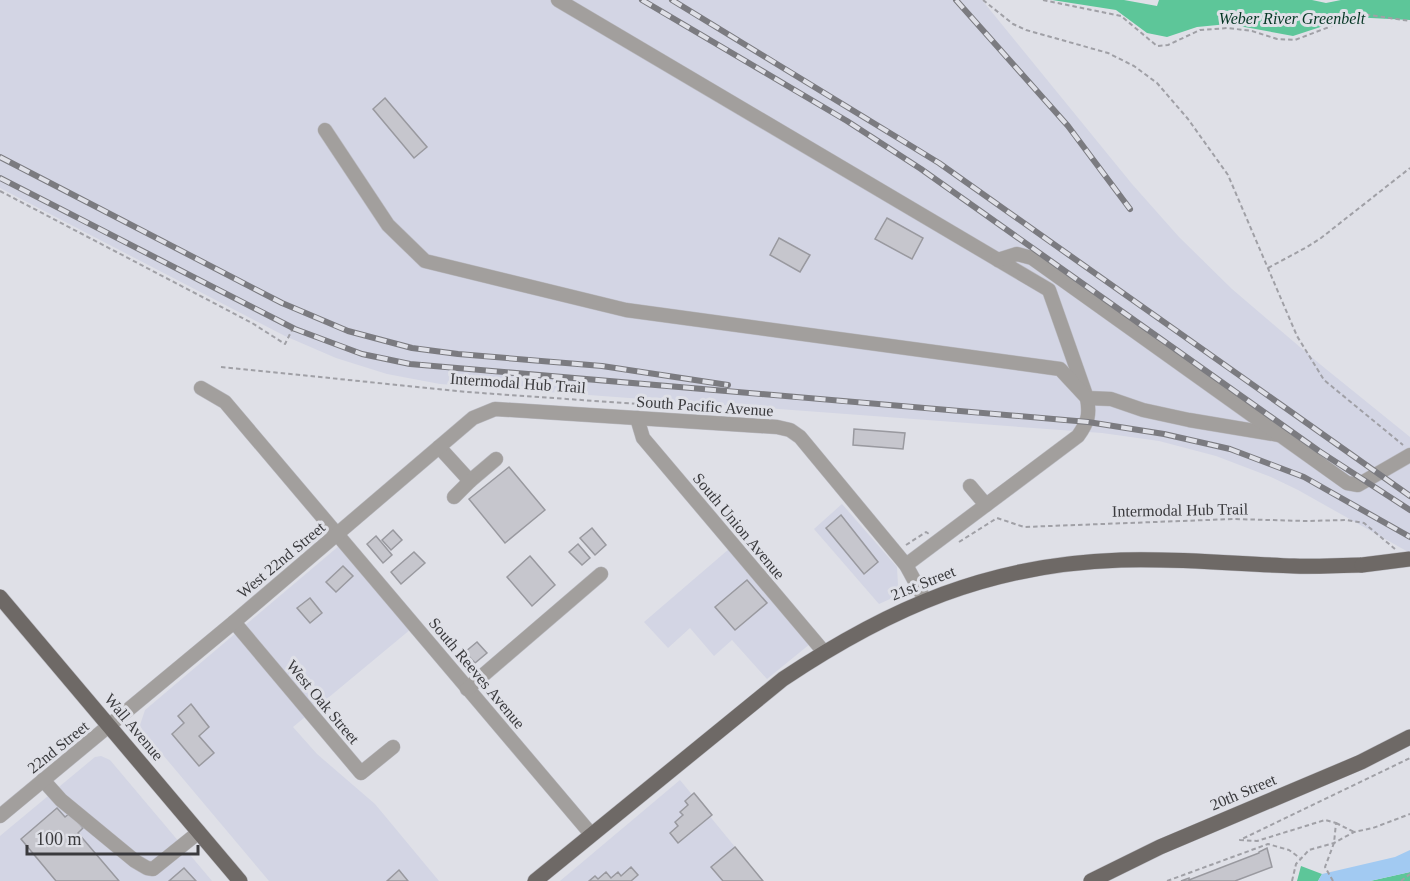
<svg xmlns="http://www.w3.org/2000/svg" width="1410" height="881" font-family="Georgia,serif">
  <rect width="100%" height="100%" fill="#dfe0e7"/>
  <g fill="#d3d5e4">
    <path d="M0,0H982L1132,184L1179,237L1232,289L1321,365L1410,437V553L1298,490L1271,477L1216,456L1159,441L1102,433L440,384L387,374L336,358L285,336L0,188Z"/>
    <path d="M842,504L897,567L898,585L890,599L879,604L814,529Z"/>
    <path d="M340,545L411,629L293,727L317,754L375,804L439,881H269L142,730L140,725L145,710Z"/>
    <path d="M729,549L810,644L767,679L732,640L714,656L690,628L668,648L644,622Z"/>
    <path d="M101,756L110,760L212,881H0V836L95,757Z"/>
    <path d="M680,780L763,881H560Z"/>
  </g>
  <g fill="#5dc699">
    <path d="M1052,0H1124L1157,6L1159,0H1312L1326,3L1341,0H1410V20L1351,17L1293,36L1228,24L1197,27L1167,37L1147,33L1116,10Z"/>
    <path d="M1301,866L1322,874L1318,881H1297Z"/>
    <path d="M1410,872V881H1370Z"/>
  </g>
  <path fill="#a2caf2" d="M1410,850V872L1370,881H1318L1322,874L1395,857Z"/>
  <g fill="#c6c6cd" stroke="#99999f" stroke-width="1.5">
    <path d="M385,98L427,147L414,158L373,109Z"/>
    <path d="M887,218L923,238L912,259L875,239Z"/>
    <path d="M779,238L810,255L800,272L770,255Z"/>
    <path d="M854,429L905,433L903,449L853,445Z"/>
    <path d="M509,467L545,510L505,543L469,499Z"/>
    <path d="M841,515L878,562L864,574L826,528Z"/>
    <path d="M592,528L606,545L595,555L580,538Z"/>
    <path d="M393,530L402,540L391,550L382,540Z"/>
    <path d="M376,536L392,555L383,563L367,544Z"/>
    <path d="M578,544L590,558L582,565L569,552Z"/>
    <path d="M414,552L425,563L401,584L391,572Z"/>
    <path d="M530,556L555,585L532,606L507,577Z"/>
    <path d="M343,566L353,576L336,592L326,582Z"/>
    <path d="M747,580L767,603L735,630L715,607Z"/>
    <path d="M310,598L322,613L310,623L297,608Z"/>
    <path d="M477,642L487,653L475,663L465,652Z"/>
    <path d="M191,704L209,727L199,736L214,753L199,766L172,734L184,723L178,716Z"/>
    <path d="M694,793L712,815L678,843L670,833L678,826L675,822L683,815L680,812L688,805L685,801Z"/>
    <path d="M57,808L65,817L70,813L83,828L78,833L119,881H56L21,839Z"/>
    <path d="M735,847L763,881H723L711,867Z"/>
    <path d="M1267,848L1272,867L1235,881H1181L1189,878V880L1259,853V852Z"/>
    <path d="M631,867L638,875L631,881H589L595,876L598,879L606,872L611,878L618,872L621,876Z"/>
    <path d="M184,868L196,881H169Z"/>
    <path d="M399,870L408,881H387Z"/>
  </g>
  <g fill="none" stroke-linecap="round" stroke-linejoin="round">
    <defs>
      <g id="minor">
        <path d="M558,0L1049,290L1087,398C1090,415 1088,422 1078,436L906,565"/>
        <path d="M325,130L388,225L425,261L626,310L1060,369L1087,398L1111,399L1143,410L1189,420L1279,435"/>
        <path d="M998,260L1017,254L1032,258L1347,483L1358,485L1410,455"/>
        <path d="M201,388L225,402L591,834"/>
        <path d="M637,418L643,438L824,652"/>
        <path d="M439,447L470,481L496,459"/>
        <path d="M970,486L986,505"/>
        <path d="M454,497L470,481"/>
        <path d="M234,622L361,773L393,747"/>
        <path d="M467,689L601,574"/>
        <path d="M43,780L61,800L135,861L147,868L153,869L199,832"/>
        <path d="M0,816L234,622L473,418L495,409L777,427L790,430L800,437L906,565L925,600"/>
      </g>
      <g id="major">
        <path d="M0,597L240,881"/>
        <path d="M535,881L783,679C891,607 990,564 1121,560C1179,558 1237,564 1294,566C1317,567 1340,565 1362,565"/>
        <path d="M1091,881L1160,847L1361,762L1410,737"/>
      </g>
    </defs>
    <use href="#minor" stroke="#bbbbc2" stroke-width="15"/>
    <use href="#major" stroke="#bbbbc2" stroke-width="16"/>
    <g stroke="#a0a0a6" stroke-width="2" stroke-dasharray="4.5 3" stroke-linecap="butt">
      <path d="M983,0L1013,24L1026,30L1108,53L1134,66L1157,83L1188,119L1228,175L1297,336L1324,380L1403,445"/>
      <path d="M1043,0L1121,16L1157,46L1168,45L1200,30L1228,28L1252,31L1277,39L1295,40L1363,14L1410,21"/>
      <path d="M0,191L252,323L285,344L294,326"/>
      <path d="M1268,268L1307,247L1321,238L1410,168"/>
      <path d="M221,367L467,392L667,406"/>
      <path d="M959,542L997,518L1024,527L1233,519L1306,521L1347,520L1364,523L1395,549"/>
      <path d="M906,545L926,532L929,534"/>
      <path d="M1336,823L1354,832"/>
      <path d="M1167,881L1268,844L1289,850L1300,858"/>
      <path d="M1292,881L1296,864L1309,850L1334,843L1354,832L1373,828L1410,814"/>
      <path d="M1333,881L1325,867L1334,843L1336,823L1325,820L1257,841L1240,840L1410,758"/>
      <path d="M1401,881L1410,874"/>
    </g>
    <use href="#minor" stroke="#a29f9d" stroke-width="14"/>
    <use href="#major" stroke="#6e6966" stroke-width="15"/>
    <defs>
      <g id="rail">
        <path d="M642,0L847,121L921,169L1319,451L1410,510"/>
        <path d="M672,0L939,163L1410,496"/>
        <path d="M956,0L1068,126L1130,209"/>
        <path d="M0,157L282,303L348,331L412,348L458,354L602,366L728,385"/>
        <path d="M0,178L295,329L362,354L410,364L1088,422L1164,434L1230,449L1304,477L1410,537"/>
      </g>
    </defs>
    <use href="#rail" stroke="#7b7b80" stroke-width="6"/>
    <use href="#rail" stroke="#dfe0e7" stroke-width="4" stroke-dasharray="11" stroke-linecap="butt"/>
    <defs>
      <path id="major-bridge" d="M1362,565L1410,559"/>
    </defs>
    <use href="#major-bridge" stroke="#bbbbc2" stroke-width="16" stroke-linecap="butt"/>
    <use href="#major-bridge" stroke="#6e6966" stroke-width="15"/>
  </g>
  <g text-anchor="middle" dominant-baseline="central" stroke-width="6" stroke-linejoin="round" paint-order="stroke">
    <g font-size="16" font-style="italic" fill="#043523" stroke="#dfe0e7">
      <text x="1292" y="18">Weber River Greenbelt</text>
    </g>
    <g font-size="16" fill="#3a3a3d" stroke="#dfe0e7">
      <text transform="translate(518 383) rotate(4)">Intermodal Hub Trail</text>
      <text transform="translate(705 406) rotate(4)">South Pacific Avenue</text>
      <text transform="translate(1180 510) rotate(-1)">Intermodal Hub Trail</text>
      <text transform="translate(739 526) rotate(50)">South Union Avenue</text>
      <text transform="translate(281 560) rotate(-40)">West 22nd Street</text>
      <text transform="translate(923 583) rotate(-22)">21st Street</text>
      <text transform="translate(477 673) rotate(50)">South Reeves Avenue</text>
      <text transform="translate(323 702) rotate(50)">West Oak Street</text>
      <text transform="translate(134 727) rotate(50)">Wall Avenue</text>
      <text transform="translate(58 747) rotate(-39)">22nd Street</text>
      <text transform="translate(1243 792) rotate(-23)">20th Street</text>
    </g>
  </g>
  <path d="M27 845v9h171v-9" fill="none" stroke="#3a3a3d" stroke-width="3"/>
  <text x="36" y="845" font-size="18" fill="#3a3a3d" stroke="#dfe0e7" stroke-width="4.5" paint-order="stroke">100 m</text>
</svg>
